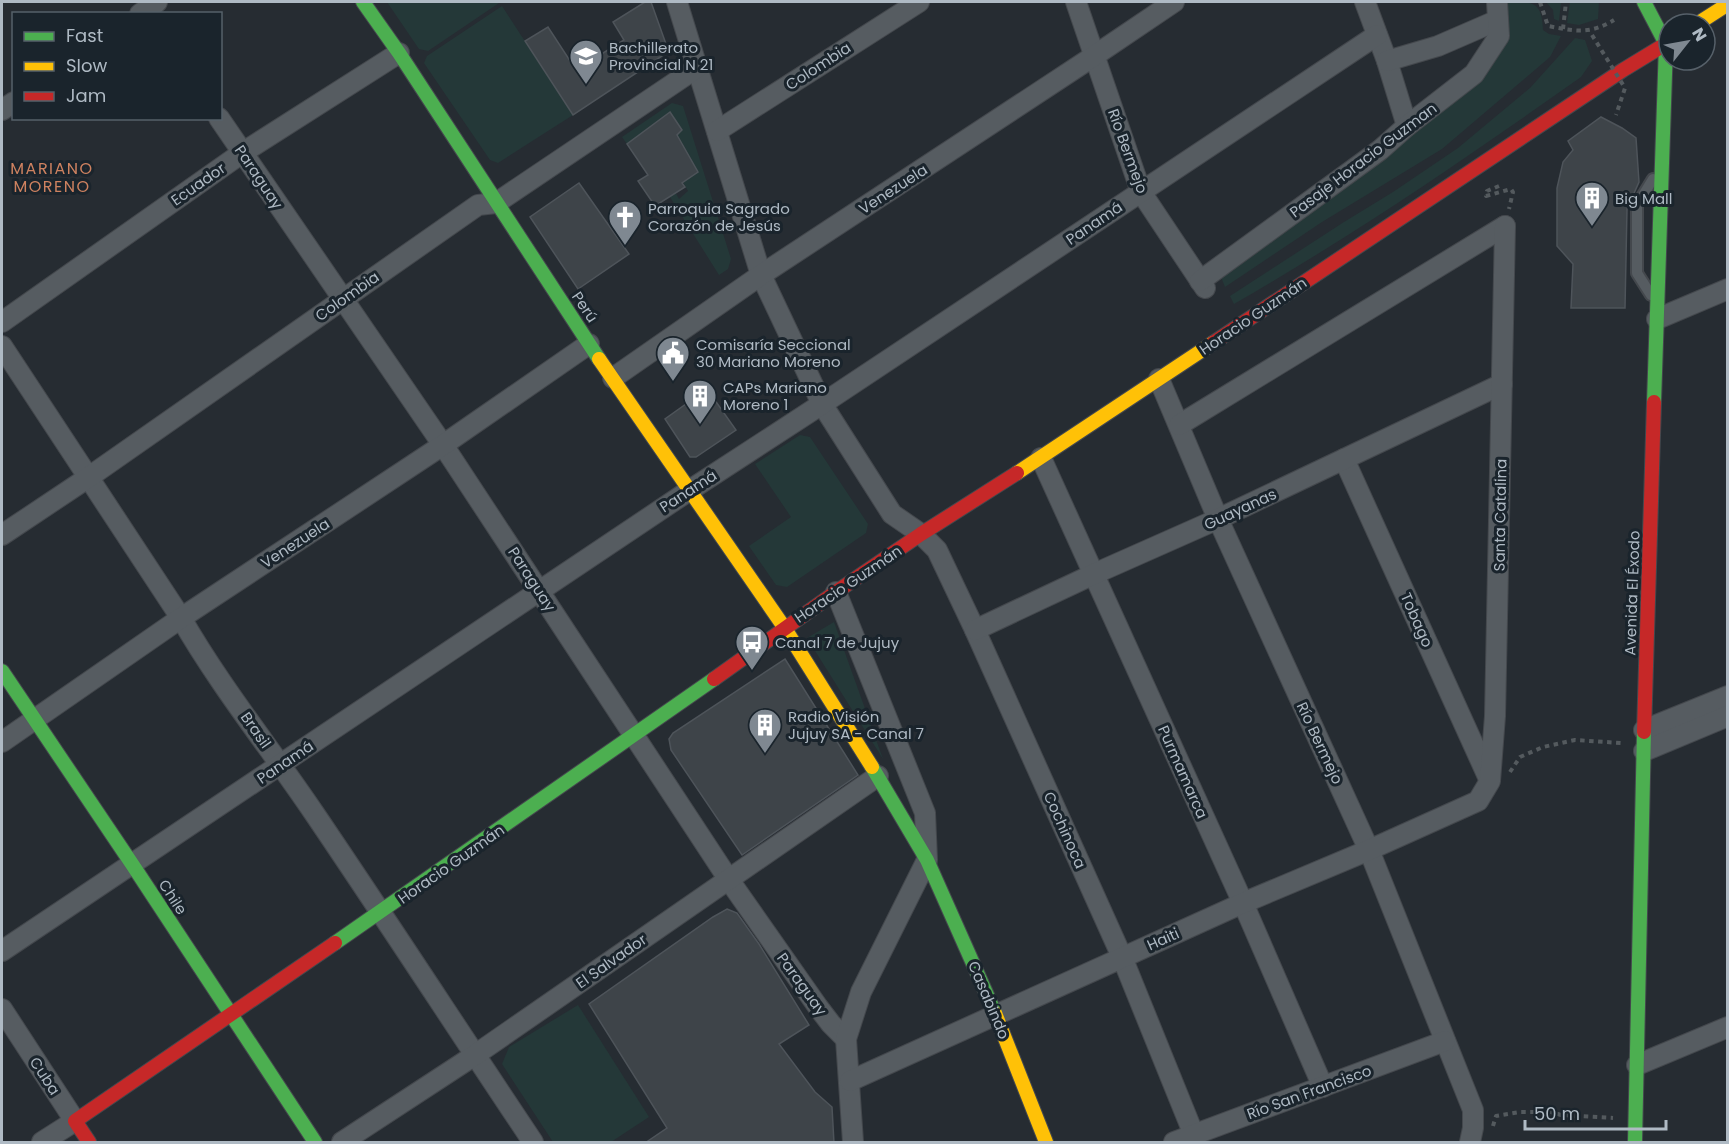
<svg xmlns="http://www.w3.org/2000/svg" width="1729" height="1144" font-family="Poppins,sans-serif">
  <rect width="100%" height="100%" fill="#262c32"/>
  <g fill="#243838">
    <path d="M387,2H499V3L428,51L419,49Z"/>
    <path d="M1506,2C1532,2 1542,0 1543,30L1549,34L1561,36L1550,57L1442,149L1322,222L1225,287L1221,277L1475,83Z"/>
    <path d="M1546,2H1561L1559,21L1554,19L1553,10Z"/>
    <path d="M1570,2H1599L1598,19L1579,25L1567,23Z"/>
    <path d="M502,6L573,115L498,163L490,160L424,63L427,56Z"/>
    <path d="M1575,38L1585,40L1592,61L1581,77C1468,157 1354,235 1234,304L1230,296L1344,222L1393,192L1458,148L1530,88Z"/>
    <path d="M672,103L683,106L731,259L728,269L719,275L670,197L674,190L679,199L688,191L662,145L682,130L670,112L627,144L622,137Z"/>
    <path d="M800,435L810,437L868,524L866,533L787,587L776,585L749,546L791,517L755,464Z"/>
    <path d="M834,622L883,759L807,638Z"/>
    <path d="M578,1005L649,1117L611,1142H553L502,1064L509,1047Z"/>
  </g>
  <g fill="#3e4449" stroke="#4e545a" stroke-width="1.5">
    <path d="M645,2H651L666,44L662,56L573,115L525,41L548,27L576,70L624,40L613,22Z"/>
    <path d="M670,112L682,130L677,135L698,172L682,183L685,187L655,206L638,181L648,175L627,144Z"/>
    <path d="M1601,117L1622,128L1636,138L1639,182L1627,209L1625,308H1571L1573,264L1557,246V188L1563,162L1573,150L1568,141Z"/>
    <path d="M579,183L629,254L578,289L530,217Z"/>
    <path d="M707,389L736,430L696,457H690L665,419Z"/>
    <path d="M785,659L858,775L742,855L671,750L669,739L673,733Z"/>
    <path d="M727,909L737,913L759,944L809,1025L779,1044L815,1092L832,1107L834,1143H645L667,1128L589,1004L713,917Z"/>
  </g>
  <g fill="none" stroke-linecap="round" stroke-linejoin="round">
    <defs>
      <path id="lane" d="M1651,295L1637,273V205L1653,179"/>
      <g id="street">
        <path d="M677,2L761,275L822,404L892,514L921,534L937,550L975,630L1122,957L1194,1135"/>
        <path d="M1076,2L1141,192L1205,288"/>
        <path d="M1365,2L1387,61L1407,126"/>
        <path d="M140,14L157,2"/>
        <path d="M1387,61L1438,46L1498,20"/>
        <path d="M2,110L14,102"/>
        <path d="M219,118L443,445L729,880L818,1007L831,1024L846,1039"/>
        <path d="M717,131L919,2"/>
        <path d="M1200,281L1380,150L1407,126L1474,74L1499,36L1497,2"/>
        <path d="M1657,319L1728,289"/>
        <path d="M2,322L242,153L399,53"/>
        <path d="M2,346L181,618C220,686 270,748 314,813C388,922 460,1033 533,1142"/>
        <path d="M613,378L761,275L1094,56L1174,2"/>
        <path d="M1159,379L1218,519L1369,850L1473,1110V1128L1470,1142"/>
        <path d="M1179,425L1505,226"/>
        <path d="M1041,458L1243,903L1323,1087"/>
        <path d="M1344,459L1489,779"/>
        <path d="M2,535L89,477L478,205L496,203L698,67"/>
        <path d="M836,592L925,813L927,860L861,992L846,1039L853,1142"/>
        <path d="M975,630L1094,574L1218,519L1502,384"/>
        <path d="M1644,730L1728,696"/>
        <path d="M2,742L181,618L443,445L589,344"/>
        <path d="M1644,751L1728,716"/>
        <path d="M2,951L690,490L822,404L1377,35"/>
        <path d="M2,1009L75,1121L42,1142"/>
        <path d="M1637,1065L1728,1027"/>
        <path d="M850,1081L1243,903L1369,850L1478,801L1490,781L1495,716L1505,226"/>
        <path d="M342,1142L475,1055L878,776"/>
        <path d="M1174,1142L1445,1041"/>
      </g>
      <g id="fast">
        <path d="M363,2L399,53L599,359"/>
        <path d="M1644,2L1666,44"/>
        <path d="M1654,402L1666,44"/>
        <path d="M2,671L132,864L315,1142"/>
        <path d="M872,767L927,860L995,1013"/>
        <path d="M335,943L714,679"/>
        <path d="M1635,1142L1644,732"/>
      </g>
      <g id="slow">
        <path d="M1697,24L1728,4"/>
        <path d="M599,359L784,627L872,767"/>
        <path d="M1017,473L1213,343"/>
        <path d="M995,1013L1046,1142"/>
      </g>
      <g id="jam">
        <path d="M1213,343L1623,70L1669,42"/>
        <path d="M714,679L836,592L921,534L1017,473"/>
        <path d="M1644,732L1654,402"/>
        <path d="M89,1142L75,1121L335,943"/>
      </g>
    </defs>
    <use href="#lane" stroke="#44484d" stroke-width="14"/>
    <use href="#street" stroke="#44484d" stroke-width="22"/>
    <use href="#fast" stroke="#44484d" stroke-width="16"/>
    <use href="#slow" stroke="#44484d" stroke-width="16"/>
    <use href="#jam" stroke="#44484d" stroke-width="16"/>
    <g stroke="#545a5e" stroke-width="4" stroke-dasharray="4.5 4.5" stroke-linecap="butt">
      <path d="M1540,2L1548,26C1575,31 1589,35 1614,20"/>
      <path d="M1563,29L1566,2"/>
      <path d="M1499,186L1487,191L1486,196L1511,189L1513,192L1509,209"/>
      <path d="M1510,772L1520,757L1543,747L1575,740L1621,743"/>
      <path d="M1493,1126L1496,1116L1520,1112H1551L1561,1115L1613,1118"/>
    </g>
    <use href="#lane" stroke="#565c61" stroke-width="10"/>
    <use href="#street" stroke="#565c61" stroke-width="20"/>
    <use href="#fast" stroke="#4caf50" stroke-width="14"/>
    <use href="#slow" stroke="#ffc107" stroke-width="14"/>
    <use href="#jam" stroke="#c62828" stroke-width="14"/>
    <path stroke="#545a5e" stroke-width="4" stroke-dasharray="4.5 4.5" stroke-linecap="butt" d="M1592,35L1625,88L1616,115"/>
  </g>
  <defs>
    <symbol id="school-pin" viewBox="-11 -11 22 30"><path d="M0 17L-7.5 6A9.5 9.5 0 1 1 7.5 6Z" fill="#7f8891" stroke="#1a242c"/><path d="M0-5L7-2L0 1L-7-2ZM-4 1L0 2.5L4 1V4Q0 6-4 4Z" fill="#fff"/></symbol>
    <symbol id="building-pin" viewBox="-11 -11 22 30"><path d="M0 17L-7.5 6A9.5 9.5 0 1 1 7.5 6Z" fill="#7f8891" stroke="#1a242c"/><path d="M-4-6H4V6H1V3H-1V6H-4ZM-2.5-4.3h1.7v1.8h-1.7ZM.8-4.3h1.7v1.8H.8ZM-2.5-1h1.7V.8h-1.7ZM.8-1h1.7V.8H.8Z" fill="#fff"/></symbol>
    <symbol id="church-pin" viewBox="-11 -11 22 30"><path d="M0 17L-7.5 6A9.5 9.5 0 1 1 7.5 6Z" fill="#7f8891" stroke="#1a242c"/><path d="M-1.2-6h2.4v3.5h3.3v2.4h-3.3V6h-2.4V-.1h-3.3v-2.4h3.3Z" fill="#fff"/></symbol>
    <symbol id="civic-pin" viewBox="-11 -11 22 30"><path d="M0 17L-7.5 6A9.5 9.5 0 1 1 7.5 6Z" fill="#7f8891" stroke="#1a242c"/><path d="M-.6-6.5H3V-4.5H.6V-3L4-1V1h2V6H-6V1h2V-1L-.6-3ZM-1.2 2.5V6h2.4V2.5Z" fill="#fff"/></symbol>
    <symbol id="bus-pin" viewBox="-11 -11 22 30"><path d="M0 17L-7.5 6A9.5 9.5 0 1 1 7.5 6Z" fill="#7f8891" stroke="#1a242c"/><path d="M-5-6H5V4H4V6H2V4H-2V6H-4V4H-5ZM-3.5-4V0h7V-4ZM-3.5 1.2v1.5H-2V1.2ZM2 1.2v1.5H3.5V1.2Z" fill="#fff"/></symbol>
  </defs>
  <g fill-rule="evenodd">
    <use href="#school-pin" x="567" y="37" width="38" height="52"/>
    <use href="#building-pin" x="1573" y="179" width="38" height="52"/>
    <use href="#church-pin" x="606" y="198" width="38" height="52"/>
    <use href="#civic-pin" x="654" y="334" width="38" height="52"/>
    <use href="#building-pin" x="681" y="377" width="38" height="52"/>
    <use href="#bus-pin" x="733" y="623" width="38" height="52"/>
    <use href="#building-pin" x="746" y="706" width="38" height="52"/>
  </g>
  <g text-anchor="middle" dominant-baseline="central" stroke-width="6" stroke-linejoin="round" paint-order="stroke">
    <g font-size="15" fill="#afbac4" stroke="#1a242c" text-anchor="start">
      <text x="609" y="47">Bachillerato<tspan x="609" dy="17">Provincial N 21</tspan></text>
      <text x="1615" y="198">Big Mall</text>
      <text x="648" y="208">Parroquia Sagrado<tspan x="648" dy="17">Corazón de Jesús</tspan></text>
      <text x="696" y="344">Comisaría Seccional<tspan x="696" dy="17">30 Mariano Moreno</tspan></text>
      <text x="723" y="387">CAPs Mariano<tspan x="723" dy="17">Moreno 1</tspan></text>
      <text x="775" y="642">Canal 7 de Jujuy</text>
      <text x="788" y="716">Radio Visión<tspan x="788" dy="17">Jujuy SA - Canal 7</tspan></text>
    </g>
    <g font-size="15" fill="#afbac4" stroke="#1a242c">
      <text transform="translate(818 66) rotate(-33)">Colombia</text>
      <text transform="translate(1128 151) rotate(70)">Río Bermejo</text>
      <text transform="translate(1363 160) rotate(-37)">Pasaje Horacio Guzman</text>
      <text transform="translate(259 177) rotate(56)">Paraguay</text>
      <text transform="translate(198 184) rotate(-35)">Ecuador</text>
      <text transform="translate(893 189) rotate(-33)">Venezuela</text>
      <text transform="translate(1094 223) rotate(-34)">Panamá</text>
      <text transform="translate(347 296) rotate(-35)">Colombia</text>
      <text transform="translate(585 307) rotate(56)">Perú</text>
      <text transform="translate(1253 316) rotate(-34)">Horacio Guzmán</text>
      <text transform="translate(688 491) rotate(-33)">Panamá</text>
      <text transform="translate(1240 509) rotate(-25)">Guayanas</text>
      <text transform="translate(1500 515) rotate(-89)">Santa Catalina</text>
      <text transform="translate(295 543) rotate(-33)">Venezuela</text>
      <text transform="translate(532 579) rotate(57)">Paraguay</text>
      <text transform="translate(848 584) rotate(-34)">Horacio Guzmán</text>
      <text transform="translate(1632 593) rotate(-88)">Avenida El Éxodo</text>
      <text transform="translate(1417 620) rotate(66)">Tobago</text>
      <text transform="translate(256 730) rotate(55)">Brasil</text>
      <text transform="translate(1320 743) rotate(65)">Río Bermejo</text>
      <text transform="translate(285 762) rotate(-34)">Panamá</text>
      <text transform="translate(1183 772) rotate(66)">Purmamarca</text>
      <text transform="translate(1065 830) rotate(66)">Cochinoca</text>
      <text transform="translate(451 864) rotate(-35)">Horacio Guzmán</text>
      <text transform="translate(173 897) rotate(57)">Chile</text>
      <text transform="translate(1163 939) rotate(-24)">Haiti</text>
      <text transform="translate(611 961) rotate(-35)">El Salvador</text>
      <text transform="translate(802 984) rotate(54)">Paraguay</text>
      <text transform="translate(989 1000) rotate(67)">Casabindo</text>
      <text transform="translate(45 1076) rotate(57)">Cuba</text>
      <text transform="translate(1309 1092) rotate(-20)">Río San Francisco</text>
    </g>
    <g font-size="16" letter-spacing="1.5" fill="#ce8260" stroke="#1a242c">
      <text x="52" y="168">MARIANO<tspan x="52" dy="18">MORENO</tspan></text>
    </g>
  </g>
  <rect width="1729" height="1144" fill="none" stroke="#afbac4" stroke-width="6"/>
  <rect x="12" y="12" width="210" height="108" fill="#1a242c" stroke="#566069" stroke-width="1.5"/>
  <rect x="24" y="32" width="30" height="9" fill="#4caf50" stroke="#566069" stroke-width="1.5"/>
  <text x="66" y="42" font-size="18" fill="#afbac4">Fast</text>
  <rect x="24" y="62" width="30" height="9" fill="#ffc107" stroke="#566069" stroke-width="1.5"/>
  <text x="66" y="72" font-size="18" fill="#afbac4">Slow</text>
  <rect x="24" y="92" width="30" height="9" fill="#c62828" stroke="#566069" stroke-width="1.5"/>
  <text x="66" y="102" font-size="18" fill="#afbac4">Jam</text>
  <g transform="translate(1687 42) rotate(59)"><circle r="28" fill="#1a242c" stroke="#566069" stroke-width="1.5"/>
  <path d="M0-4.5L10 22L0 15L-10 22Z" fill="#7f8891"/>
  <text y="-9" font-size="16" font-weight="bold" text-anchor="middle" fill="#afbac4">N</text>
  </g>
  <path d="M1525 1120v9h141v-9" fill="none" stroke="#afbac4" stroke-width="3"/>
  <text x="1534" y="1120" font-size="18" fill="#afbac4" stroke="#1a242c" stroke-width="4.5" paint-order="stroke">50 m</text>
</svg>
